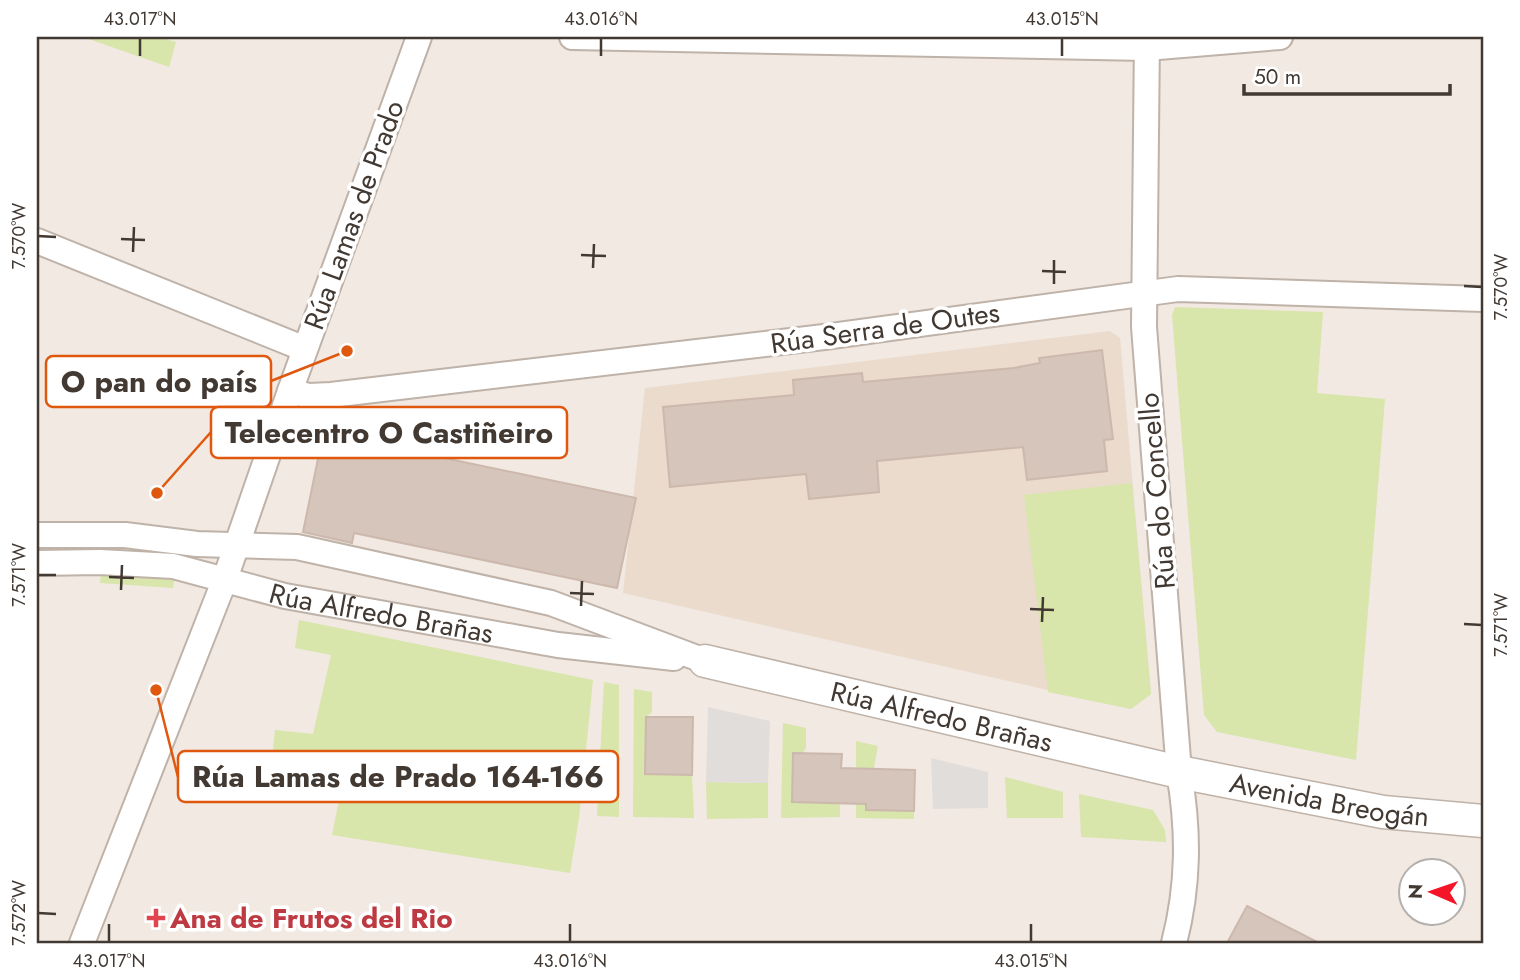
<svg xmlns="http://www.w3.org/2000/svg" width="1520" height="980" font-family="Jost,sans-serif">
  <rect width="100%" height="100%" fill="#f1e9e2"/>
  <path fill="#eadbcc" d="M1110,331L1120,338L1151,694L1131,709L623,593L645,388Z"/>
  <g fill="#d8e5ab">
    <path d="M83,37H159L176,42L169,67Z"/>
    <path d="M1175,307L1323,312L1317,393L1385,399L1356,760L1217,732L1204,715L1172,315Z"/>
    <path d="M1132,483L1151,694L1131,709L1048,692L1024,495Z"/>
    <path d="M85,544L174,552L173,557L37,553V546Z"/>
    <path d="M101,573L174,580L173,588L100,583Z"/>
    <path d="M299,620L593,680L579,818L570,873L332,835L345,770L272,758L275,730L313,734L331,655L295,648Z"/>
    <path d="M604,682L619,685V817L597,816Z"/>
    <path d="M634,689L652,692V712L646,717L645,774L692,775L694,818L633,817Z"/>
    <path d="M783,723L806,728V748L802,754H793L792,802L840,803V817L781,818Z"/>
    <path d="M856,741L878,746L866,810L914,811V819L856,818Z"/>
    <path d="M1005,777L1063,792V818H1007Z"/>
    <path d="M706,782L768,783V818L707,819Z"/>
    <path d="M1079,794L1153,810L1165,830L1166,842L1081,837Z"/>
  </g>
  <g fill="#e1dddb">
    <path d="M708,707L770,721L768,783L706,782Z"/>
    <path d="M931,758L988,772V808L933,809Z"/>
  </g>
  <g fill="#d5c5bb" stroke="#ccb8ac" stroke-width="2">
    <path d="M1102,350L1113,439L1104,440L1107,471L1027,480L1023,447L877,461L879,492L809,499L806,474L670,487L663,407L794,395L793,380L862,373L863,382L1014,368L1040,363L1039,358Z"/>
    <path d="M327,415L381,426L380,431L408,437L406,450L636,498L617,588L354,533L352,543L303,532Z"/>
    <path d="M646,717H693L692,775L645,774Z"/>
    <path d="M793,753L842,754L841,768L915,770L914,811L866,810V804L792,802Z"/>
    <path d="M1247,906L1319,943H1227Z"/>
  </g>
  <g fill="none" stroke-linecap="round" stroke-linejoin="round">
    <defs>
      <g id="minor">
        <path d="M572,37L1146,48L1280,37"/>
        <path d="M1147,37L1144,327L1179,772C1189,831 1189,885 1174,943"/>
        <path d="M37,241L305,349"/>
        <path d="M290,391L309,396L331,395L824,337L1178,289L1483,299"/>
        <path d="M37,535H125L197,544L297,547L551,603L705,661"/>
        <path id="s1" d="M37,563L100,562L173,566L285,596L558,645L674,658"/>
        <path d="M82,943L225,579L290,391L419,37"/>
      </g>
      <g id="tertiary">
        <path id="s2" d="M705,661L1179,772L1383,812L1483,821"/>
      </g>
    </defs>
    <use href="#minor" stroke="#bfb2a8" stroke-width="28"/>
    <use href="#tertiary" stroke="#bfb2a8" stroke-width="35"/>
    <use href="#minor" stroke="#fff" stroke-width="24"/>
    <use href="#tertiary" stroke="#fff" stroke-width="32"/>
  </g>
  <path fill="none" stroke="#423933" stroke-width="2.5" d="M140,56V38M601,56V38M1062,56V38M38,236L56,237M121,239L145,240M133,252L134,227M581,255L606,256M593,268L594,244M1042,271L1066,272M1054,284V260M1464,286L1482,287M38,575H56M109,577L134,578M121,590L122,565M570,593L594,594M581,606L582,581M1030,609L1054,610M1042,622L1043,597M1464,624L1482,625M38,913L56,914M109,942V924M570,942V924M1031,942V924"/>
  <path fill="#e0444e" stroke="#fff" stroke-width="2.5" d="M152.5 907.5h7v7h7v7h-7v7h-7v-7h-7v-7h7z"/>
  <g text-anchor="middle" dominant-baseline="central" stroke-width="7" stroke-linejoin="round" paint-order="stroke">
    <g font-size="28" fill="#423933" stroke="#fff">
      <text transform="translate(354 215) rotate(-70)">Rúa Lamas de Prado</text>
      <text transform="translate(885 328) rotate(-8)">Rúa Serra de Outes</text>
      <text transform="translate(1157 491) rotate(-95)">Rúa do Concello</text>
      <text stroke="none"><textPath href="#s1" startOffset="350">Rúa Alfredo Brañas</textPath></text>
      <text stroke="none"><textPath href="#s2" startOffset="243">Rúa Alfredo Brañas</textPath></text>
      <text stroke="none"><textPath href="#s2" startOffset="640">Avenida Breogán</textPath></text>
    </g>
    <g font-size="28" font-weight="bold" fill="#be3a42" stroke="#fff" text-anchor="start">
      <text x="170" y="918">Ana de Frutos del Rio</text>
    </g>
  </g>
  <path fill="none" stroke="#e0570e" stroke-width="2.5" d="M347 351L271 381M157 493L211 432M156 690L178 777"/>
  <g fill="#e0570e" stroke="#fff" stroke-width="2.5">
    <circle cx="347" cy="351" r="7"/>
    <circle cx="157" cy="493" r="7"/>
    <circle cx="156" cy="690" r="7"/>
  </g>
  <g fill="#fff" stroke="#e0570e" stroke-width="2.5">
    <rect x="46" y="356" width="225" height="51" rx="7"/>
    <rect x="211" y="407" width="356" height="51" rx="7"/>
    <rect x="178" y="751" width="440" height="51" rx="7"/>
  </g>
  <g font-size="30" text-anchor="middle" font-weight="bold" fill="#423933">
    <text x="159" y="392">O pan do país</text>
    <text x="389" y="443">Telecentro O Castiñeiro</text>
    <text x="398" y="787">Rúa Lamas de Prado 164-166</text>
  </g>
  <rect width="1520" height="980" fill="none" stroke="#ffffff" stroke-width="77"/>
  <g transform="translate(1432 892) rotate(272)"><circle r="33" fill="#ffffff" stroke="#b3b0ad" stroke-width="2"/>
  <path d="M0-5L12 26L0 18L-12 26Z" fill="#f51528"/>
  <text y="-10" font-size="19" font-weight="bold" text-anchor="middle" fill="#423933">N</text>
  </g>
  <path d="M1244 84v10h206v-10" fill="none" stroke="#423933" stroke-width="3.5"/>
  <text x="1254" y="84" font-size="21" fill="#423933" stroke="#ffffff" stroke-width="5" paint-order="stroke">50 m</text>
  <rect x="38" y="38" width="1444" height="904" fill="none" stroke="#423933" stroke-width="2.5"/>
  <g font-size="18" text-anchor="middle" fill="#423933">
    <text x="140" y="25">43.017°N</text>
    <text x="601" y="25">43.016°N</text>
    <text x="1062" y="25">43.015°N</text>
    <text transform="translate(19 236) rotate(-90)" y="6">7.570°W</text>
    <text transform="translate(1501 287) rotate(-90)" y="6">7.570°W</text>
    <text transform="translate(19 575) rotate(-90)" y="6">7.571°W</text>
    <text transform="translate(1501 625) rotate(-90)" y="6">7.571°W</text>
    <text transform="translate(19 913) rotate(-90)" y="6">7.572°W</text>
    <text x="109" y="967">43.017°N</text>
    <text x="570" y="967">43.016°N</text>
    <text x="1031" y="967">43.015°N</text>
  </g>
</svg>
